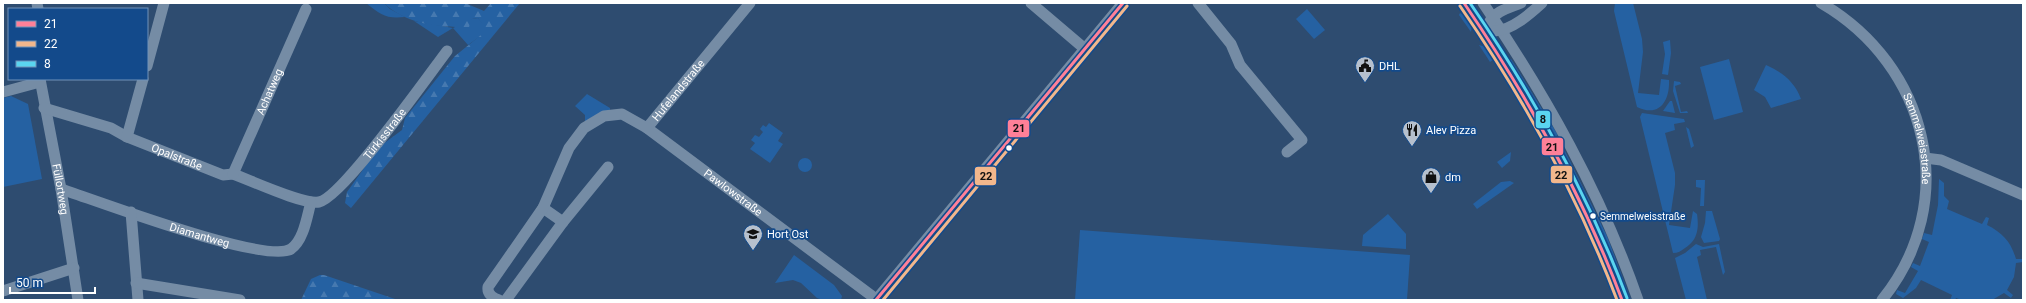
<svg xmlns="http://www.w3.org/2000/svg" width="2026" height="303" font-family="Roboto,sans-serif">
  <defs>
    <pattern id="forest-firs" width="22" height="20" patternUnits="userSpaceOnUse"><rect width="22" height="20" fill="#2561a2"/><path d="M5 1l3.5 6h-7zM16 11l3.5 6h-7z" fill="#4679b0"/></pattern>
  </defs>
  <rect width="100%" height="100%" fill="#2e4c70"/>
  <g fill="#2561a2">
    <path d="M366,3H384L390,9L405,17C386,19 381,15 366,3Z"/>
    <path d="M1615,3H1633L1642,39L1643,52L1638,93L1659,95L1661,79L1669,80C1670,100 1660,118 1637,107L1614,11Z"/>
    <path d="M1307,9L1325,30L1314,39L1296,19Z"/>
    <path d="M1460,13L1464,15L1472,25L1471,32L1459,15Z"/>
    <path d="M478,18L484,25L482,35L468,45L453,28L438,37L414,21L453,28L472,19Z"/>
    <path d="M1670,40L1671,53L1668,75L1662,74L1665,54L1663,42Z"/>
    <path d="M1479,45L1486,47L1494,59L1490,62Z"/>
    <path d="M1511,59L1558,135L1555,137L1509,60Z"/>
    <path d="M1729,59L1743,112L1714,120L1700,67Z"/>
    <path d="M1766,65C1782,72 1795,82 1801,99L1771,108L1765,97L1754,90Z"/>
    <path d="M1674,81L1680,82L1681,84L1675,86L1681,112L1687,111L1688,113H1680L1673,91Z"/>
    <path d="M587,94L610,108V110L585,123V115L575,106Z"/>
    <path d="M11,96L28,104L42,179L3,187V98Z"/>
    <path d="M1670,101H1672L1675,113L1663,111Z"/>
    <path d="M1642,113L1684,119L1685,122L1674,124L1675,130L1665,133L1675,173V185L1669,225L1690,228L1693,211L1697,214C1699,228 1698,240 1685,248C1681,251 1678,253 1673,253L1640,117Z"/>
    <path d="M769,123L783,133L778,141L783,144L770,163L750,149L755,143L751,140L755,135L759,137L763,132L760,129L763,125L766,127Z"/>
    <path d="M1686,127L1689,129L1694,146L1691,148Z"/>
    <path d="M1561,143L1607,236L1631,300H1628L1603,237L1559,144Z"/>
    <path d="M1511,152L1510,161L1502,168L1497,162Z"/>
    <circle cx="805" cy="165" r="7"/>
    <path d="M1939,179L1944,183V196L1949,201L1947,209L1982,224L1986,217L1989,218L1987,225C2003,233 2011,242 2016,259H2023V262L2016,263L2014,277L2007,290L2013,295L2011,298L2004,293L1992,300H1962L1956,298L1955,300H1950L1952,295L1921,280L1916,288L1903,298L1896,294L1897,290L1905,293L1918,271L1911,267L1913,263L1920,266L1929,242L1922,239L1924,233L1932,235L1938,205Z"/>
    <path d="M1696,180H1705L1704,206H1700L1701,188L1696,187Z"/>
    <path d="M1510,181L1514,183L1477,209L1473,204L1501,182Z"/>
    <path d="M1706,211H1712L1720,239L1719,241L1704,243L1701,237L1705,223Z"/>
    <path d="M1388,214L1406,234V249L1362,246L1363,235Z"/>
    <path d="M1080,230L1410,255L1407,300H1075Z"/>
    <path d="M1696,244L1703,247L1719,244L1725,272L1723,275L1716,247L1700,250L1701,255L1697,257L1707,300H1686L1675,258L1685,253Z"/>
    <path d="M794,255L834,285L842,296L841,300H823L817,298L801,283L793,280L775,283Z"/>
  </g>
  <g fill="url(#forest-firs)">
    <path d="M384,3H465L484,11L491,3H520L351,208L345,203L347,192L379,147L402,130L405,118L455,56L481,35L483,25L478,18L472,19L469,27C440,28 405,24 384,3Z"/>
    <path d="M320,275H324L398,300H301L311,279Z"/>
  </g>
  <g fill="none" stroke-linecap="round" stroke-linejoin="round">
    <g stroke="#758ca5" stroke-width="11">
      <path d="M37,3L38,9"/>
      <path d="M1031,3L1085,49"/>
      <path d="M1198,3L1231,44L1240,65L1302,140L1287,152"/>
      <path d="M1464,3C1529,95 1585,194 1622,300"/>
      <path d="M1483,3C1546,96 1601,193 1638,300"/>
      <path id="s1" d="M1821,3C1928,65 1962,201 1882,300"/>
      <path d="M1489,23C1495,11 1509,8 1521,3"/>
      <path d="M1495,31C1512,30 1530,14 1542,3"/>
      <path d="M147,66L164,3"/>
      <path id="s2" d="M40,79L61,189L78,300"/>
      <path d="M3,92L40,82"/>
      <path id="s3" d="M44,108L111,128L127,137L223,175L233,174C250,180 303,205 319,202C342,198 428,76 447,51"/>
      <path id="s4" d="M647,128L750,3"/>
      <path d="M127,137L143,79"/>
      <path d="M1925,158L1941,160L2023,195"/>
      <path id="s5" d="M233,174L306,9"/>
      <path id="s6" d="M61,189C95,200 266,265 291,249C304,240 307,216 311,202"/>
      <path d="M543,208L563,222"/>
      <path d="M131,212L138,300"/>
      <path d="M136,283L240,300"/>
      <path d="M3,291L74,268"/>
      <path id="s7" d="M499,300C493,298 487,294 488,287L543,208L569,148L584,128L604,116L622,114L647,128L876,299"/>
      <path d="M506,300L563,222L608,167"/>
      <path d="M876,300L1123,3"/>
    </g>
    <defs>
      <g id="bus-1">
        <path d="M1464,3C1528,97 1582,193 1622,300"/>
        <path d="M876,300L1123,3"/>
      </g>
      <g id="bus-2">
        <path d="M1460,6C1524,99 1577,194 1617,300"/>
        <path d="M883,300L1127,6"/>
      </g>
      <path id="bus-3" d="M1470,3C1534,96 1587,192 1627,298"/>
    </defs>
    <use href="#bus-1" stroke="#134a8b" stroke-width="6"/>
    <use href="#bus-2" stroke="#134a8b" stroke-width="6"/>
    <use href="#bus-3" stroke="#134a8b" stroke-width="6"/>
    <use href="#bus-1" stroke="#ff8098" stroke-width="3"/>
    <use href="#bus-2" stroke="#f2b78c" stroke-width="3"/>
    <use href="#bus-3" stroke="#5ad5f0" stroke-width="3"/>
  </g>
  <defs>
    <symbol id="civic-pin" viewBox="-11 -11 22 30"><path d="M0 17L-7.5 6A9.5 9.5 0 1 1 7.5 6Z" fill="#b6c0cd" stroke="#134a8b"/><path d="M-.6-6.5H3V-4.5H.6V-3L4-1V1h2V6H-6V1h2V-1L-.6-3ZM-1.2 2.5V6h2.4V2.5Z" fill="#111"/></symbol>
    <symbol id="restaurant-pin" viewBox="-11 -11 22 30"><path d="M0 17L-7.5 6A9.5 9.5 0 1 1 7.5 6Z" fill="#b6c0cd" stroke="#134a8b"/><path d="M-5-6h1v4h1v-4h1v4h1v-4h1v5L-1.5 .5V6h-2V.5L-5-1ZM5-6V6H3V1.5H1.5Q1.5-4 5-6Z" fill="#111"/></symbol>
    <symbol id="shop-pin" viewBox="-11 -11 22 30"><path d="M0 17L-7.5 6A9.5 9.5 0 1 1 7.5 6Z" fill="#b6c0cd" stroke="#134a8b"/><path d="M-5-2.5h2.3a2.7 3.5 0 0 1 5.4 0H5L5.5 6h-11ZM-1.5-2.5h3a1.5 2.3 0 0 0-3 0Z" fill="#111"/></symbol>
    <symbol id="school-pin" viewBox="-11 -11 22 30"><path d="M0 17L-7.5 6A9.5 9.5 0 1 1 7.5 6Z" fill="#b6c0cd" stroke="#134a8b"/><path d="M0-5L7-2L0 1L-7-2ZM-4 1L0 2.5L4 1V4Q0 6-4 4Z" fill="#111"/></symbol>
  </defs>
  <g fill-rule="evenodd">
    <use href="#civic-pin" x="1354" y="55" width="22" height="30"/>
    <use href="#restaurant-pin" x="1401" y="119" width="22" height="30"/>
    <use href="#shop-pin" x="1420" y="166" width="22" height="30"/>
    <use href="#school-pin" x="742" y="223" width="22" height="30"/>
  </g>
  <g fill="#fff" stroke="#134a8b" stroke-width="1.5">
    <circle cx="1009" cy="148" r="3.5"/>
    <circle cx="1593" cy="216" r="3.5"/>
  </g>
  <g text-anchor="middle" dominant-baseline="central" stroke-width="3.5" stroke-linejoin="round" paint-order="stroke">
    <g font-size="10" fill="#fff" stroke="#134a8b" text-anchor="start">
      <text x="1600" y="216">Semmelweisstraße</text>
    </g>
    <g font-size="11" fill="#fff" stroke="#134a8b" text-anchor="start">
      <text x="1379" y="66">DHL</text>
      <text x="1426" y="130">Alev Pizza</text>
      <text x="1445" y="177">dm</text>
      <text x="767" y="234">Hort Ost</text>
    </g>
    <g font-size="11" fill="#fff" stroke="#134a8b">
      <text stroke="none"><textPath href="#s4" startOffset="49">Hufelandstraße</textPath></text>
      <text stroke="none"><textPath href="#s5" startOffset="90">Achatweg</textPath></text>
      <text stroke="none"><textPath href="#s3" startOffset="388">Türkisstraße</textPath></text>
      <text stroke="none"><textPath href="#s1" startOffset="173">Semmelweisstraße</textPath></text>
      <text stroke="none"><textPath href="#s3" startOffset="142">Opalstraße</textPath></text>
      <text stroke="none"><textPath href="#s2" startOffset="112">Füllortweg</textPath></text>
      <text stroke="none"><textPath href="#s7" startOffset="383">Pawlowstraße</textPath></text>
      <text stroke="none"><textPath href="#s6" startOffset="146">Diamantweg</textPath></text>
    </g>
  </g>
  <g stroke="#134a8b" stroke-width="1.5">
    <rect x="1535" y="110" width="16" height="19" rx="4" fill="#5ad5f0"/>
    <rect x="1007" y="119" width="23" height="19" rx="4" fill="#ff8098"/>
    <rect x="1541" y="137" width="23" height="19" rx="4" fill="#ff8098"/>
    <rect x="1550" y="165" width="23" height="19" rx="4" fill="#f2b78c"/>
    <rect x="974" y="166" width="23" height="20" rx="4" fill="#f2b78c"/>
  </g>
  <g font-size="11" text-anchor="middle" font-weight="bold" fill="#111">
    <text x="1543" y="123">8</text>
    <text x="1019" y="132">21</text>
    <text x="1552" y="151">21</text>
    <text x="1561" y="179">22</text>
    <text x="986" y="180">22</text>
  </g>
  <rect width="2026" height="303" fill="none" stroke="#ffffff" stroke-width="8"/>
  <rect x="8" y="8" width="140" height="72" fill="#134a8b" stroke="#7192b9"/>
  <rect x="16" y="21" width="20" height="6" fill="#ff8098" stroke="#7192b9"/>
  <text x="44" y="28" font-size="12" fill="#ffffff">21</text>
  <rect x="16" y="41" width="20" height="6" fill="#f2b78c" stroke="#7192b9"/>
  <text x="44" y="48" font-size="12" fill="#ffffff">22</text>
  <rect x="16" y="61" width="20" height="6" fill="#5ad5f0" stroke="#7192b9"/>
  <text x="44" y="68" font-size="12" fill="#ffffff">8</text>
  <path d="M10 287v6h85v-6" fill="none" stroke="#ffffff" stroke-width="2"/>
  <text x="16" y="287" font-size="12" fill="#ffffff" stroke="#134a8b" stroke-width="3" paint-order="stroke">50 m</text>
</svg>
